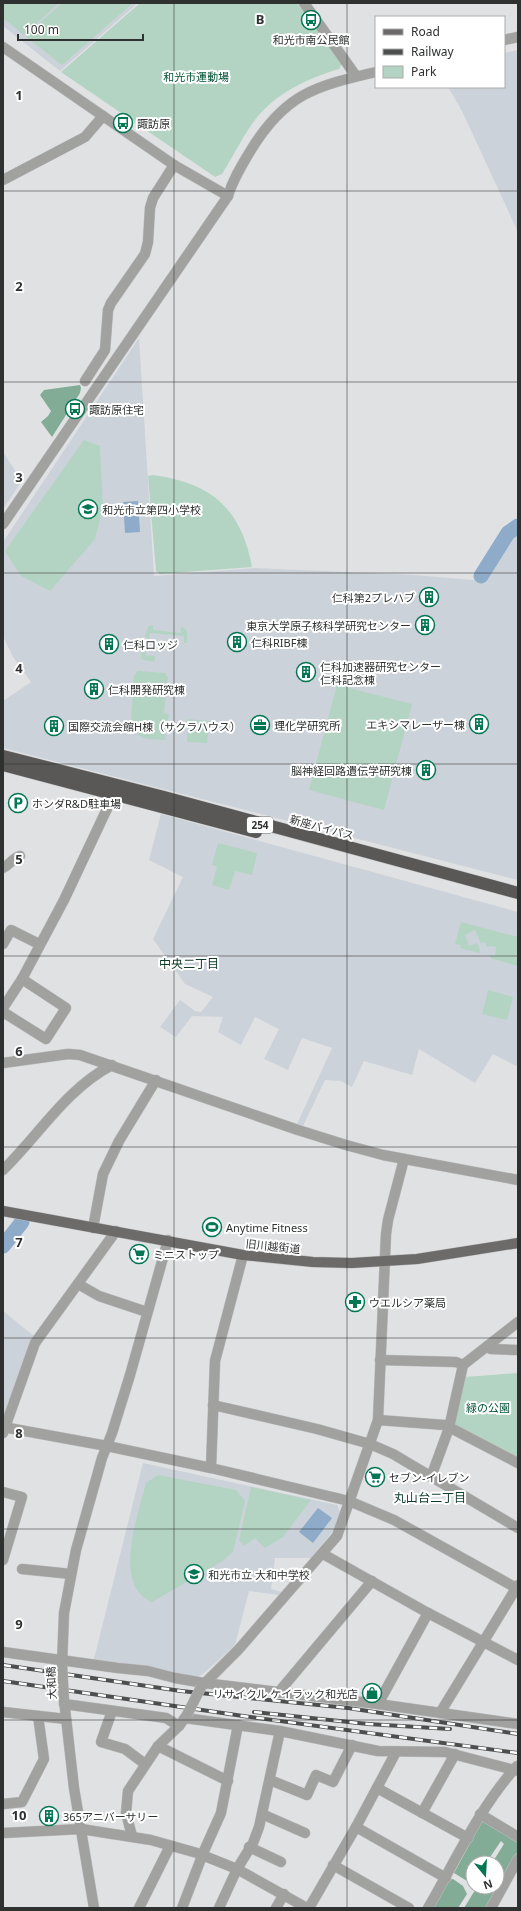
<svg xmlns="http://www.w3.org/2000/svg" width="521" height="1911" font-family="'Noto Sans','Noto Sans JP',sans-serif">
  <rect width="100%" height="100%" fill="#e0e1e3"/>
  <g fill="#ccd2d9">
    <path d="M3,3H138L60,71L3,26Z"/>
    <path d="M518,50V232L462,111L448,87H504V53Z"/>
    <path d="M139,338L154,576L255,568L414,575L473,580L480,582L507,536L518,528V880L3,748V701L31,682L13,657L3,636V542Z"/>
    <path d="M3,452L22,481L3,509Z"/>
    <path d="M161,814L518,912V1067L493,1054L475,1083L419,1049L412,1075L364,1061L352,1087L341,1081L325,1080L303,1126L297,1124L332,1048L302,1038L288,1070L264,1059L279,1029L255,1017L241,1045L218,1032L223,1017L192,1016L176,1037L160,1027L180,1000L195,1011L201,1012L213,997L185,984L153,939L183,877L149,860Z"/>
    <path d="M3,1311L34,1336L3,1418Z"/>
    <path d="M143,1463L337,1505L340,1512L333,1531L311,1558H275L271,1589L282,1592L279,1595L249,1591L235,1645L203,1674L195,1678L144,1667L94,1659Z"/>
  </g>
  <g fill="#b3d4c2">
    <path d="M3,3H59L24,35L3,18Z"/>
    <path d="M62,3H133L62,65L25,36Z"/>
    <path d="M140,3H297L342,63L339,69C306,79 273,94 252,124C241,140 232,158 222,174L215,177L61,72Z"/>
    <path d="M84,440L100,446L103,508L95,539L50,591L21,576L5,551Z"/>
    <path d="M153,475C211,483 241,508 252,567L160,574L156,571L148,476Z"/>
    <path d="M151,625H153V630L180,633L181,627L185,628L187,631V643H184V636L150,633L149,640L145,636L148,627Z"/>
    <path d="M144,646H146V655L155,656L154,662L141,659V648Z"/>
    <path d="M138,671L166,673V676L168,677L164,713L169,714L165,740C147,739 136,741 131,720L134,675Z"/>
    <path d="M337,685L412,704L384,810L309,790Z"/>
    <path d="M188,719L209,721L207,743L187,742Z"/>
    <path d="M218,843L257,853L252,875L235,871L229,890L212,885L217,866L212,865Z"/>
    <path d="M461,922L518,937V966L493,959L490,957L491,955L495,956L496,947L491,946L487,947L485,942L481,944L475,930L465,935L469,946L477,943L480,950L479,953L460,948L461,945L455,944Z"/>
    <path d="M488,990L513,997L507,1020L482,1014Z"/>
    <path d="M518,1373V1457L456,1426L455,1422L465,1377Z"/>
    <path d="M158,1475L236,1490L245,1501L233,1552L221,1562L152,1602C111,1585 139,1513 146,1483Z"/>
    <path d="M251,1487L311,1500L283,1537L265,1548L255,1538L244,1546L239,1540Z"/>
  </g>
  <g fill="#82ac96">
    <path d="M80,385L81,388L80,393L52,437L41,422L48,416L51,411L40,395L44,390Z"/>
    <path d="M484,1821L518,1840V1851L486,1908H464L477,1887H497V1863H492L504,1844L501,1841L486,1863H473L472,1884L454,1873L481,1823Z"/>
    <path d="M453,1879L463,1886L467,1894L458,1908H433L449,1880Z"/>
  </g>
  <g fill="#8eabca">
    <path d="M138,501L140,532L125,533L123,502Z"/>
    <path d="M318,1508L332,1518L313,1543L299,1532Z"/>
  </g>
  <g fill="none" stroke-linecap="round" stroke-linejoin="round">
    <g stroke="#8eabca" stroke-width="15">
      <path d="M481,576L508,533L518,526"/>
      <path d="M3,1246L22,1222"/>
    </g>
    <defs>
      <g id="minor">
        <path d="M304,3L356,76"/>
        <path d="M504,40L518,37"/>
        <path d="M3,47L174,165L228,196"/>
        <path d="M3,180L85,137L103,116"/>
        <path d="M85,381L105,350L108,310L111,303L145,254L148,242L150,208L153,198L174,165"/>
        <path d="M3,524L228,196C233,179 242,165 251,150C285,94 315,86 376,72"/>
        <path d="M3,868C10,865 12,858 20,856"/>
        <path d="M3,944L11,930L39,944"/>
        <path d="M3,1008L22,979L64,900L114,794"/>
        <path d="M3,1012L46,1039L66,1008L22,979"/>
        <path d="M3,1063L68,1054L80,1055L298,1130L346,1145L383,1155L518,1180"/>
        <path d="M3,1170C39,1135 66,1089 112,1065"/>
        <path d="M93,1228L103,1174L119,1141L156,1080"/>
        <path d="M78,1284L99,1296L147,1312"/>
        <path d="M487,1347L491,1349L518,1350"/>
        <path d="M380,1360L456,1362L463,1365"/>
        <path d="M213,1405L317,1429L370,1444L393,1454L518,1528"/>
        <path d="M378,1420L445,1425L518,1463"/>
        <path d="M3,1427L107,1446L211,1468L349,1501L394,1520L518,1589"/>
        <path d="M3,1433L35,1343L116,1231"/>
        <path d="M211,1468L215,1361L243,1255"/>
        <path d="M431,1477L449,1428L463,1365L518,1322"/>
        <path d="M3,1492L22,1497L3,1560"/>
        <path d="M323,1554L428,1613L518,1660"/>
        <path d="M22,1569L71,1574"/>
        <path d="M3,1652L118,1668L148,1671L175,1678L204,1683L378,1704L518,1724"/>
        <path d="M62,1665L64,1613L76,1550L102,1458L112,1433L130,1375L168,1240"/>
        <path d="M201,1687L239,1649L337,1536L378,1420L386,1234L388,1220L404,1159"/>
        <path d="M278,1693L372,1581"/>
        <path d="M64,1700L74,1788L94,1908"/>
        <path d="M64,1704L166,1718L179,1726"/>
        <path d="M378,1704L428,1613"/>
        <path d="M112,1711L101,1742L125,1749L145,1764"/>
        <path d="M3,1712L66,1719"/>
        <path d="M440,1713L518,1585"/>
        <path d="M185,1718L280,1731L378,1751L445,1752L518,1771"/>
        <path d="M158,1746L228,1781"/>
        <path d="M270,1780L307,1795L316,1775L333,1782L352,1745"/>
        <path d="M377,1788L468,1838"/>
        <path d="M3,1804L22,1802L44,1759L38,1716"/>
        <path d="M422,1813L455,1754"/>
        <path d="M262,1814L305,1833"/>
        <path d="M480,1814L518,1837"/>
        <path d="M356,1827L446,1878"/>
        <path d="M3,1833L81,1829L151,1840L197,1853L237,1869L307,1908"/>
        <path d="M132,1836L126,1813L128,1791L158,1746L179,1726L187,1715"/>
        <path d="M249,1847L281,1862"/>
        <path d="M333,1865L409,1908"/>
        <path d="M139,1908L170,1846"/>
        <path d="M182,1908L204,1851L221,1813L238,1725"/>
        <path d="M219,1908L237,1869L253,1843L259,1827L280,1731"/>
        <path d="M276,1908L284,1894"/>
        <path d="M309,1908L356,1827L396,1752"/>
        <path d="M428,1908C456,1860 479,1808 517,1766"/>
        <path d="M491,1908L518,1859"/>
      </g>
      <path id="major" d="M3,1211L243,1255L313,1262L352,1263L417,1259L518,1243"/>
      <g id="highway">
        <path d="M3,756L164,797L518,893"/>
        <path d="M3,765L256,832"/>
      </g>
    </defs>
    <use href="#minor" stroke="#bdbebf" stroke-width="11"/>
    <use href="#major" stroke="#bdbebf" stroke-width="11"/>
    <use href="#highway" stroke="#bdbebf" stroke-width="13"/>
    <use href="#minor" stroke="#a1a1a0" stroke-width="10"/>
    <use href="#major" stroke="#6c6b6a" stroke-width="10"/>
    <use href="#highway" stroke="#595857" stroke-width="12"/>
    <defs>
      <g id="rail">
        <path d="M3,1665L181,1691L348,1708L518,1734"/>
        <path d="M3,1681L243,1716L518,1753"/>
        <path d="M254,1712L368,1724L450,1729"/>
      </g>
    </defs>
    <use href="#rail" stroke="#4d4e4e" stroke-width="4"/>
    <use href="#rail" stroke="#fff" stroke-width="2.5" stroke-dasharray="8" stroke-linecap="butt"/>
    <defs>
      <g id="minor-bridge">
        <path d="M62,1665L64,1700"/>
        <path d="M187,1715L201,1687"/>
      </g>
    </defs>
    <use href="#minor-bridge" stroke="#bdbebf" stroke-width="11" stroke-linecap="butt"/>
    <use href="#minor-bridge" stroke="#a1a1a0" stroke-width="10"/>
  </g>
  <path fill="none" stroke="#2f3030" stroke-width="1" stroke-opacity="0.55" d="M174,3V1908M347,3V1908M3,191H518M3,382H518M3,573H518M3,764H518M3,956H518M3,1147H518M3,1338H518M3,1529H518M3,1720H518"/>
  <defs>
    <symbol id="bus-ring" viewBox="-11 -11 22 22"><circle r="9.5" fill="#fff" stroke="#027752" stroke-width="1.5"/><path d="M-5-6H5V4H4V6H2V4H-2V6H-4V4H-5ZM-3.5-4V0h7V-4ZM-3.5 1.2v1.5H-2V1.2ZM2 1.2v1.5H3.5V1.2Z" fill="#027752"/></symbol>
    <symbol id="school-ring" viewBox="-11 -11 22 22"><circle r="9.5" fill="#fff" stroke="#027752" stroke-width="1.5"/><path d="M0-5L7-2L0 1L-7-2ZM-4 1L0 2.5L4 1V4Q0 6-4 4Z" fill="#027752"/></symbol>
    <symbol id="building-ring" viewBox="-11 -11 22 22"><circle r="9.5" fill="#fff" stroke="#027752" stroke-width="1.5"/><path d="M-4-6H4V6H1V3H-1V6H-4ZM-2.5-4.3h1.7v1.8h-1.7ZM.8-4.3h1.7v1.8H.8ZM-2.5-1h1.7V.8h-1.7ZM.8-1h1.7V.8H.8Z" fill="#027752"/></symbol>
    <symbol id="office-ring" viewBox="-11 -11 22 22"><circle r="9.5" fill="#fff" stroke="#027752" stroke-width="1.5"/><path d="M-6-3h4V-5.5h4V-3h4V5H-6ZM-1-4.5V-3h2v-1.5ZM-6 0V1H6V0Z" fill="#027752"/></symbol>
    <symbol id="parking-ring" viewBox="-11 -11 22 22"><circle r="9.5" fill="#fff" stroke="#027752" stroke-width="1.5"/><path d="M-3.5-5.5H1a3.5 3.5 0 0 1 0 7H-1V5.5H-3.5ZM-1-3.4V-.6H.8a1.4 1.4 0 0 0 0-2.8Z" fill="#027752"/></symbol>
    <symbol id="stadium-ring" viewBox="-11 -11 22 22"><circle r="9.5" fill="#fff" stroke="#027752" stroke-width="1.5"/><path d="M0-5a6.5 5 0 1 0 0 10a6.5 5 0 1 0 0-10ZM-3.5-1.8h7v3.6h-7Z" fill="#027752"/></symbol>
    <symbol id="supermarket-ring" viewBox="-11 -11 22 22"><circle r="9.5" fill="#fff" stroke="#027752" stroke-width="1.5"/><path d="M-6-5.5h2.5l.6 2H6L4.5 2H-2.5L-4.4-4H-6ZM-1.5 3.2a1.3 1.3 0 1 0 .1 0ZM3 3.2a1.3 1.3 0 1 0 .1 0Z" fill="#027752"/></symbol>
    <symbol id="pharmacy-ring" viewBox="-11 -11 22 22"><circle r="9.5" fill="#fff" stroke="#027752" stroke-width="1.5"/><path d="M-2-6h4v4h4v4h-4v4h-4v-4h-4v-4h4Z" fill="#027752"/></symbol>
    <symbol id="shop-ring" viewBox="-11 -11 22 22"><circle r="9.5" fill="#fff" stroke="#027752" stroke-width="1.5"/><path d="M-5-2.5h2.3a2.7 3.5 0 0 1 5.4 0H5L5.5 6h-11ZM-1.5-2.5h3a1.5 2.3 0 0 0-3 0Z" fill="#027752"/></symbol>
  </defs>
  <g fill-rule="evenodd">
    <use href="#bus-ring" x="300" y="9" width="22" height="22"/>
    <use href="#bus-ring" x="112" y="112" width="22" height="22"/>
    <use href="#bus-ring" x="64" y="398" width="22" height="22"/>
    <use href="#school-ring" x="77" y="498" width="22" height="22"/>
    <use href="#building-ring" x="418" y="586" width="22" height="22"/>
    <use href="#building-ring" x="414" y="614" width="22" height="22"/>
    <use href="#building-ring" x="226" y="631" width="22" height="22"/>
    <use href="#building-ring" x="98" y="633" width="22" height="22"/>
    <use href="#building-ring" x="295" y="661" width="22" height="22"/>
    <use href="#building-ring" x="83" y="678" width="22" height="22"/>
    <use href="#building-ring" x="468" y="713" width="22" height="22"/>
    <use href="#office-ring" x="249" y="714" width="22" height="22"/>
    <use href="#building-ring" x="43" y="715" width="22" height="22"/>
    <use href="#building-ring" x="415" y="759" width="22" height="22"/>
    <use href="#parking-ring" x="7" y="792" width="22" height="22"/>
    <use href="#stadium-ring" x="201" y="1216" width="22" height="22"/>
    <use href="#supermarket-ring" x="128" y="1243" width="22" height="22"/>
    <use href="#pharmacy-ring" x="344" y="1291" width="22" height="22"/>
    <use href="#supermarket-ring" x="364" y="1466" width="22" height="22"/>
    <use href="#school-ring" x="183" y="1563" width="22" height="22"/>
    <use href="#shop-ring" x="361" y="1682" width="22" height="22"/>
    <use href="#building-ring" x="38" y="1805" width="22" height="22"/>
  </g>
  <g text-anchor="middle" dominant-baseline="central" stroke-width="4" stroke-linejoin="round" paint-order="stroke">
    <rect fill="#fff" stroke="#6d6e6e" stroke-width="1" x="247" y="817" width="26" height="16" rx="3"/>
    <g font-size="10" font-weight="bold" fill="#2f3030">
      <text x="260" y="825">254</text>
    </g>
    <g font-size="11" fill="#2f3030" stroke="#fff" text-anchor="start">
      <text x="311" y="39" text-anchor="middle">和光市南公民館</text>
      <text x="137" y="123">諏訪原</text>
      <text x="89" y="409">諏訪原住宅</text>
      <text x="102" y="509">和光市立第四小学校</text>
      <text x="415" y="597" text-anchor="end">仁科第2プレハブ</text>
      <text x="411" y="625" text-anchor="end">東京大学原子核科学研究センター</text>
      <text x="251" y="642">仁科RIBF棟</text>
      <text x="123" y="644">仁科ロッジ</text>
      <text x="320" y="666">仁科加速器研究センター<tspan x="320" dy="13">仁科記念棟</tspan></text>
      <text x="108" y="689">仁科開発研究棟</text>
      <text x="465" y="724" text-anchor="end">エキシマレーザー棟</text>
      <text x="274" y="725">理化学研究所</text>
      <text x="68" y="726">国際交流会館H棟（サクラハウス）</text>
      <text x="412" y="770" text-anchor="end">脳神経回路遺伝学研究棟</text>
      <text x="32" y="803">ホンダR&amp;D駐車場</text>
      <text x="226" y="1227">Anytime Fitness</text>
      <text x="153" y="1254">ミニストップ</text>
      <text x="369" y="1302">ウエルシア薬局</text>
      <text x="389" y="1477">セブン-イレブン</text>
      <text x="208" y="1574">和光市立 大和中学校</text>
      <text x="358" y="1693" text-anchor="end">リサイクル ケイラック和光店</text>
      <text x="63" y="1816">365アニバーサリー</text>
    </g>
    <g font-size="11" fill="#045437" stroke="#fff">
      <text x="196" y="76">和光市運動場</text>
      <text x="488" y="1407">緑の公園</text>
    </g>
    <g font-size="11" fill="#2f3030" stroke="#fff">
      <text transform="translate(322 827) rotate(15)">新座バイパス</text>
      <text transform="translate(273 1246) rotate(6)">旧川越街道</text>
      <text transform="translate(51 1683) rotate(-93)">大和橋</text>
    </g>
    <g font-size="12" fill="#0d3c2a" stroke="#fff">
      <text x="189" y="963">中央二丁目</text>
      <text x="430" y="1497">丸山台二丁目</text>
    </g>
  </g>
  <g font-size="13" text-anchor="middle" font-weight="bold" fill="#2f3030" stroke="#fff" stroke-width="4" stroke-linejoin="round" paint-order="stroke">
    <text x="260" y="24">B</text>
    <text x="19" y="100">1</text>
    <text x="19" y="291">2</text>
    <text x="19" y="482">3</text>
    <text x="19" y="673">4</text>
    <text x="19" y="864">5</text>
    <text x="19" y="1056">6</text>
    <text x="19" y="1247">7</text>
    <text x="19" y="1438">8</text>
    <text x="19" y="1629">9</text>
    <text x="19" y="1820">10</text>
  </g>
  <rect width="521" height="1911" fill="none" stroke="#2f3030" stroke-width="8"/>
  <rect x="375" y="16" width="130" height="72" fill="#ffffff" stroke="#acacac"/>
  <rect x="383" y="29" width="20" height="6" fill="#6c6b6a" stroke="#acacac"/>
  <text x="411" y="36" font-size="12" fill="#2f3030">Road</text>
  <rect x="383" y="49" width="20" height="6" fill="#4d4e4e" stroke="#acacac"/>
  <text x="411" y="56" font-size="12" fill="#2f3030">Railway</text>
  <rect x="383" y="66" width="20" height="12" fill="#b3d4c2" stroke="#acacac"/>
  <text x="411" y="76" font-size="12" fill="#2f3030">Park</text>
  <g transform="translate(485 1875) rotate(162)"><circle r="19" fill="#ffffff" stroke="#acacac"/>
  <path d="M0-3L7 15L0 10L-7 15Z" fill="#027752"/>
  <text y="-6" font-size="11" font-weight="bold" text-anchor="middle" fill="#2f3030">N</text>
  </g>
  <path d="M18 34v6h125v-6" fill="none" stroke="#2f3030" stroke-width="2"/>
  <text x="24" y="34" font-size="12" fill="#2f3030" stroke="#ffffff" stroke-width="3" paint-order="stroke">100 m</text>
</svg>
